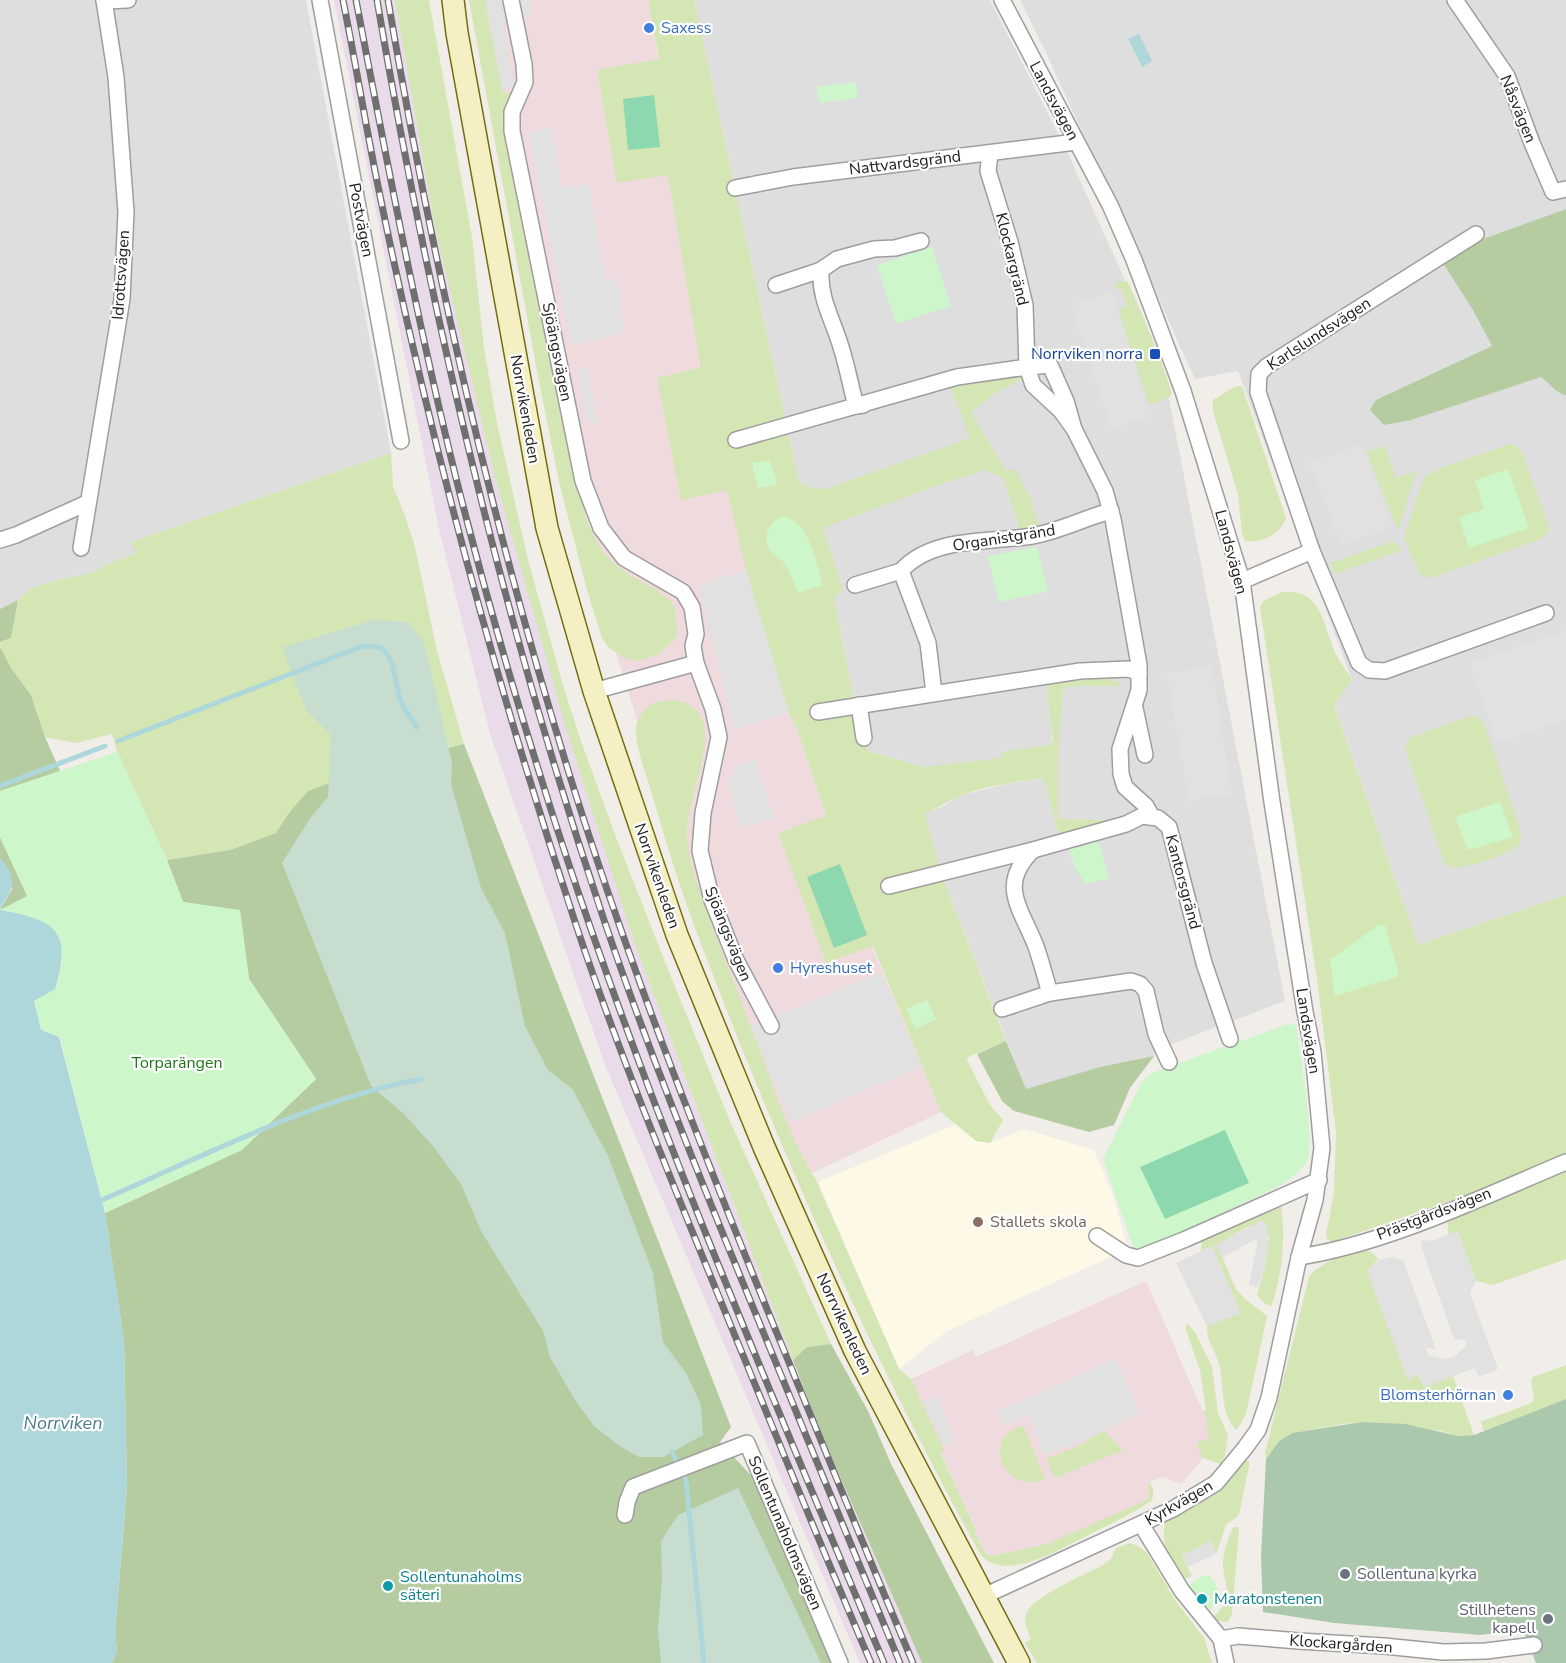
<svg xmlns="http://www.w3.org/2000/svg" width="1566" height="1663" font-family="'Nunito Sans',sans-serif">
  <rect width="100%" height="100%" fill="#f1ede9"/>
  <g fill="#dfdedf">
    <path d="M0,0H306L391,453L131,542L137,553L105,565L92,573L57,580L31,588L18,600L0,609Z"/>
    <path d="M694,0H990L1064,145L1162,362L1285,1001L1156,1050L1154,1056L1100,1067L1026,1090L940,871L924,813L942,807L958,796L1006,784L1044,778L1059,837L1109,820L1058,819V741L1063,690L1069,686H1122L1057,682L1051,745L1001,752L1002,758L923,767L868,751L862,743L834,597L799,482Z"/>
    <path d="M1020,0H1566V895L1418,945L1334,704L1352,680L1238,371L1195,379L1047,55Z"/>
  </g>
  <g fill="#efdadd">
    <path d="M480,0H648L746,570L788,712L796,727L826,817L778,833L826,963L872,946L941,1112L806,1176L682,862L617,656Z"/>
    <path d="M1146,1281L1209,1426L1211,1437L1196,1444L1203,1458L1181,1484L1163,1477L1149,1482V1499L1100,1522L1047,1544L991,1556L985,1554L975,1533L977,1531L940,1451L943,1449L911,1379L973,1350L976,1357Z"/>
  </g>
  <path fill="#e9dbe9" d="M334,0H395L435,228L635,945L820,1431L922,1663H860L605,1065L490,734L439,529Z"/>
  <path fill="#fdf9e6" d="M957,1124L976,1141L990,1143L1024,1129L1094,1150L1113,1195L1128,1249L947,1331L899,1369L818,1182Z"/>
  <g fill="#d4e6b4">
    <path d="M395,0H429L472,237L484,348L497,423L528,560L564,689L581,741L617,840L665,962L730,1121L831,1344L807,1347L793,1360L635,945L568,735L495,477L435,228Z"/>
    <path d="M469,0H485L503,93L514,92L537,288L570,458L588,523L599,546L608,558L627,574L655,589L669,600L675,608L677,632L675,639L658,655L637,661L627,659L609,648L602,638L587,590L559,482L536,366Z"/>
    <path d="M648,0H694L799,482L811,488L825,489L970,438L950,386L1013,376L1022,379L998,391L971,412L1006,471L1015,469L1029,495L1041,531L1021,533L1003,478L985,470L935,486L823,528L843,590L834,597L862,743L868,751L923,767L1001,758V752L1051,745L1053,737L1046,684C1066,680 1108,671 1123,686H1069L1063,690C1058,733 1058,775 1058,819L1111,820L1059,837L1044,778C1016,782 985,786 959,796C947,801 937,809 925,813L940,871L1006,1041L966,1058L990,1105L1003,1120L990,1143L976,1141L941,1112L873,946L826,963L778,833L826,816L796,727L788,712L746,570L727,490L681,500L657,378L701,367L668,175L617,183L597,70L659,59Z"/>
    <path d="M1118,281L1128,282L1155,345L1149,348L1154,358L1159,356L1172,393L1170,397L1149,405L1117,310L1127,306L1121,289L1117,290L1115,284Z"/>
    <path d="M1242,386L1286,518C1280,535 1262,543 1245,541L1242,533L1238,495L1213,411V400L1234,387Z"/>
    <path d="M1510,444L1516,445L1522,452L1549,526V531L1539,540L1434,577H1421L1405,541V533L1424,477L1437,469Z"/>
    <path d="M1385,446L1396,478L1416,471L1398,531L1366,452Z"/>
    <path d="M391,453L393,486L406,519L415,547L437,651L464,744L373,767L289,813L277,833L230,850L167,860L117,752L112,734L76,743L45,737C40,724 37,709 31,696C23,679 0,662 0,642L11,638L18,600L31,588L57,580L92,573L105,565L136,553L131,542Z"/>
    <path d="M1391,542H1395L1401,551L1334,574L1330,563Z"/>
    <path d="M1282,592C1322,588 1323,625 1335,652C1339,662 1347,671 1352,680L1334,705L1418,945L1566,895V1154L1490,1187L1332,1242L1327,1239L1326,1235L1334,1192L1336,1132L1317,979L1260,608L1263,601Z"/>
    <path d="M671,700C731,704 694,780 689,814C687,823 686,836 688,845C690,865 697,884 704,902C718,945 736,987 752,1030C771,1078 788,1136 816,1180L899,1369L911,1379L944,1450L940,1452L977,1532L975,1533L985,1553L991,1556L1047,1544L1149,1499V1482C1154,1487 1155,1494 1151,1501C1131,1515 1108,1525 1086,1536C1060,1549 1004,1584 980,1554C871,1355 778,1148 698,936C680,888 665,840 651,791C646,774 636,749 636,731C635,722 644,708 652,704C657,701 665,701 671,700Z"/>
    <path d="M1475,716L1480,717L1485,727L1521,832L1520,844C1507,856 1469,867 1452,868L1444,863L1405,748L1408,739L1414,736L1468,717Z"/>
    <path d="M1566,1168V1259L1493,1285L1476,1281L1458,1232L1448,1235V1221L1453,1216Z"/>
    <path d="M1276,1204L1281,1206C1286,1237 1282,1277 1271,1307L1265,1304L1257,1295L1265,1267L1269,1236L1249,1226L1217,1245L1236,1289L1245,1299L1267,1316L1246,1414L1237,1430C1220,1416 1224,1386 1220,1367C1217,1353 1206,1341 1207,1326L1240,1313L1212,1246L1201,1251L1202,1239Z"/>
    <path d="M1365,1249L1374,1254L1378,1259L1367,1271L1424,1387L1453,1376L1474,1435L1458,1436L1441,1431L1362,1422L1343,1424L1292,1433L1279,1441L1266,1459L1265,1453L1309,1277C1317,1264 1350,1251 1365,1249Z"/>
    <path d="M1187,1323L1195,1332L1212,1367L1218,1413L1228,1436L1225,1456L1220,1464L1203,1458L1196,1444L1210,1437L1206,1427L1209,1426L1203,1411L1206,1410L1200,1370L1186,1330Z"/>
    <path d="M1566,1365V1399L1484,1432L1481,1422L1483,1421L1531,1403L1534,1399L1531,1381L1533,1377Z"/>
    <path d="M1023,1426L1045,1479C1008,1494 986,1451 1010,1431C1013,1429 1019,1427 1023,1426Z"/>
    <path d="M1105,1431L1123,1450L1055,1478L1046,1459L1085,1443L1088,1439Z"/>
    <path d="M1245,1460L1249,1462V1466L1239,1515L1226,1525L1216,1554L1211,1542L1182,1555L1192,1576L1186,1579C1168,1571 1161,1541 1165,1523C1195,1503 1225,1493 1245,1460Z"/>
    <path d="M1235,1527H1239V1531L1232,1614L1228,1622L1217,1621L1212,1618C1237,1596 1225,1593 1223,1566C1222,1554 1228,1540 1232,1529Z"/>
    <path d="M1130,1543L1138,1546L1147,1553L1175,1600L1204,1638L1212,1663H1037L1025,1643L1031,1639C1027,1630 1023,1621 1027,1612C1036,1595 1086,1574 1103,1565L1111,1559L1116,1548Z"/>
  </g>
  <g fill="#b5cca1">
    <path d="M1566,209V395C1556,394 1550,383 1541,377L1411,420L1384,425L1370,410L1376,400L1492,346L1473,310L1443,263L1472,243Z"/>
    <path d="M18,600L11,638L0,642V609Z"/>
    <path d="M0,647L11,668L31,695L45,737L60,771L0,791Z"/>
    <path d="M464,744L731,1427L720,1442L757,1482L832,1663H112L117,1651L115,1632L127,1486L124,1342L105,1213L241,1150L316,1079L249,979L240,911L183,902L167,860L230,850L276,833L289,813L308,791L373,767Z"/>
    <path d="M0,837L28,897L0,910L12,889L0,858Z"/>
    <path d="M1006,1041L1026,1089L1100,1067L1154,1056L1130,1088L1114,1125L1089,1132L1014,1111L1002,1101L977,1054Z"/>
    <path d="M831,1344L868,1411L892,1466L994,1663H922L820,1431L793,1360L807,1347Z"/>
  </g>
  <g fill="#c7ddd0">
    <path d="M374,620L409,622L424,643L452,763L451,784L481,888L505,933L525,1026L548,1070L573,1090L609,1158L653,1273L663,1342L686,1373L701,1405L703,1435L663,1457H639L618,1445L594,1426L575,1400L550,1357L543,1331L481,1231L461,1184L433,1146L404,1114L371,1086L282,863L311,817L328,797L331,735L307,711L292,676L283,647Z"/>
    <path d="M738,1488L821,1663H661L658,1631L662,1578L661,1541L678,1515Z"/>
  </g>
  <path fill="#acc8ac" d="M1566,1399V1663H1536L1523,1630L1480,1635L1334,1623L1263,1612L1261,1556L1266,1459L1279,1441L1292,1433L1362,1422L1405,1424L1458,1436L1474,1435Z"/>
  <g fill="#cef6cb">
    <path d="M855,82L858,98L820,103L817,87Z"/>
    <path d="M932,247L951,306L896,324L877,265Z"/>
    <path d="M770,460L777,484L758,488L752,463Z"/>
    <path d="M1508,469L1529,528L1469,548L1459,518L1484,509L1475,480Z"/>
    <path d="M783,517C809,519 816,564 823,585L798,593C794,583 790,571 784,563C781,558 773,555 770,550C762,537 769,520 783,517Z"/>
    <path d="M1037,547L1048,591L999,602L988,556Z"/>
    <path d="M117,752L167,860L183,902L240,910L249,979L316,1079L242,1150L105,1213L60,1037L41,1030L34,1000L55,989L63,958L21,915L0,910L27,896L0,837V791Z"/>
    <path d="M1500,802L1513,837L1468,850L1455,817Z"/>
    <path d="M1099,842L1109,878L1086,884L1075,868L1069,849Z"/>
    <path d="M1385,925L1399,976L1335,996L1330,960L1377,926Z"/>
    <path d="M927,1000L936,1019L915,1029L906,1009Z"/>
    <path d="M1293,1024L1296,1025L1298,1037C1301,1058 1315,1147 1307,1161C1301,1171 1289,1179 1280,1186L1170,1238L1142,1249L1133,1247L1103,1159L1142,1082L1149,1075L1157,1071L1285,1025Z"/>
    <path d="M1209,1575C1224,1589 1217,1604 1205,1617L1184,1590L1201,1576Z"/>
  </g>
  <g fill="#8ed8b0">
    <path d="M654,95L660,147L628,150L623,99Z"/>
    <path d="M840,864L867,935L834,948L807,877Z"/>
    <path d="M1225,1130L1249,1183L1165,1219L1140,1167Z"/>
  </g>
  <g fill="#e1e1e1">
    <path d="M485,0H530L532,17L502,21L514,88L502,90Z"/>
    <path d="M552,128L562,188L589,184L605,280L617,278L624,333L571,345L529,132Z"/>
    <path d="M1112,291L1152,415L1112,428L1071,306Z"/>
    <path d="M577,366L588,370L598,425L586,419Z"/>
    <path d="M1363,443L1393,527L1341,545L1310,463Z"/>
    <path d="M746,570L789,712L735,729L698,585Z"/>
    <path d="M1566,631V720L1497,742L1469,664Z"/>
    <path d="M1212,666L1232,794L1189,801L1167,673Z"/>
    <path d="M755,760L774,818L741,828L727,781L737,765Z"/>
    <path d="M881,972L921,1067L791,1122L751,1027Z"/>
    <path d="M1262,1220L1267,1226L1268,1246L1265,1267L1258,1287L1249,1285L1257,1245V1238L1222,1258L1216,1245Z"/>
    <path d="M1457,1231L1476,1281L1470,1293L1498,1369L1479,1377L1475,1368L1424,1387L1418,1372L1411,1380L1406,1376L1367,1271L1378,1260L1392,1257L1403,1260L1436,1349L1426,1348L1428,1355L1444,1359L1454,1357L1466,1346V1340L1454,1339L1421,1246L1423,1240L1433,1241Z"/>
    <path d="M1212,1246L1241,1313L1207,1326L1176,1263Z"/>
    <path d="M1116,1359L1140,1413L1088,1439L1044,1455L1029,1416L1004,1426L997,1412Z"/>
    <path d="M936,1396L955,1441L944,1446L923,1402Z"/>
    <path d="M1211,1541L1216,1554L1188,1567L1182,1555Z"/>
  </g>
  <g fill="#add7da">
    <path d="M1139,34L1152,61L1142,67L1128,39Z"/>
    <path d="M0,858C19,878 13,888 0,909Z"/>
    <path d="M0,910C55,920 73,930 55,989L34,1001L41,1030L59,1037L105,1213L124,1342L127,1486L115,1632L117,1651L112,1663H0Z"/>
  </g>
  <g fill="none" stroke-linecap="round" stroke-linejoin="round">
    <g stroke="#add7da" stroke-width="5">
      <path d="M118,741L360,647C367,647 376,644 383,649C395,660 395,684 400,699C404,709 410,718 417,727"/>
      <path d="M0,786L105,746"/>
      <path d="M102,1200C203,1156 314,1099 421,1079"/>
      <path d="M672,1452L686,1480L704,1663"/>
    </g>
    <defs>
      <g id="street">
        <path d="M320,0L401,441"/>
        <path d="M511,0L524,64L525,82L512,112V131L583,481L601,528L624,558L683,592L692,607L696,634L693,646L696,663L713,709L719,737L703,813L700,851L712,900L736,960L771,1026"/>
        <path d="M1455,0L1507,76L1532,143L1553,192L1566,189"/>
        <path d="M104,1L128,0"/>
        <path d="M735,188L793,177L1076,142"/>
        <path d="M1476,234L1267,366L1259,374L1258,392L1312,551L1359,663L1369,670L1385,671L1546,613"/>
        <path d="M776,285L821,270"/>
        <path d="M863,405L856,406C851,387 847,366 841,347C833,320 819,298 821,270L837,259L874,249L895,248L921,241"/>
        <path d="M1074,429L1066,401L1050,365L1027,367L1033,385L1061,411L1074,429L1105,491L1113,519L1139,665V690L1120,749L1121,774L1125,787L1146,806L1152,817"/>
        <path d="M736,440L957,377L1027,367L1025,305L1010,242L988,171L990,154"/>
        <path d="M0,540L16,535L87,503"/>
        <path d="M81,548L122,299L126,212L116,77L104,0"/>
        <path d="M1242,581L1312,551"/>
        <path d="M855,585L901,571"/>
        <path d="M594,691L696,663"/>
        <path d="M934,693L928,643L901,571C932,536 990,543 1032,536C1060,531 1084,518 1111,511"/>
        <path d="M859,705L864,738"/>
        <path d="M1135,708L1145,755"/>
        <path d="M818,712L1080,671L1129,669L1139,673"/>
        <path d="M1033,850C998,884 1020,907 1035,944C1041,960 1045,977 1050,993"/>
        <path d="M889,886L1033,850L1126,824L1142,816L1158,818L1169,827L1204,963L1230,1039"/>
        <path d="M1002,1009L1050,993L1131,981L1140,984L1146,991L1156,1034L1169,1062"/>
        <path d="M1097,1236L1126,1255L1138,1258L1186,1239L1319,1180"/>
        <path d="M1299,1257C1389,1243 1482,1197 1566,1162"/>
        <path d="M625,1515L627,1502L633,1487L747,1443L840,1663"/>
        <path d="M1141,1524L1182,1591L1221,1639L1226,1663"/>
        <path d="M984,1596L1173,1509L1216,1483L1245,1448L1258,1430L1269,1398L1299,1257L1315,1200L1322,1148L1313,1052L1305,1012L1272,802L1242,581L1183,391L1134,260L1110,205L1002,0"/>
        <path d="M1221,1639L1238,1636L1299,1641L1384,1646L1443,1652L1486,1651L1534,1645"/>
      </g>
      <path id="secondary" d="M453,0L457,33L547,528L594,691L677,935L764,1147L855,1351L1019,1663"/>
    </defs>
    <use href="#street" stroke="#9e9e9e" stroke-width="18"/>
    <use href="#secondary" stroke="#726d0f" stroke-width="24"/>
    <use href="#street" stroke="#fff" stroke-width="15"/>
    <use href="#secondary" stroke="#f5f0c3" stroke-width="21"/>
    <defs>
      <g id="rail">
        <path d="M343,0C355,60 365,121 377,181C428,434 496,684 577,928C621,1059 674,1187 726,1314C774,1430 821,1547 871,1663"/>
        <path d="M356,0C387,161 417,322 457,482C482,581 510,680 541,778C635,1080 762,1371 884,1663"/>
        <path d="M377,0C430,312 503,621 604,920C653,1064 711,1206 769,1346C813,1452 856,1558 900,1663"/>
        <path d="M388,0C432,260 490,518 568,770C625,954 696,1135 769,1314C817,1430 864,1547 913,1663"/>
      </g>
    </defs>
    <use href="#rail" stroke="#6f6f6f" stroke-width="7"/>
    <use href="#rail" stroke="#fff" stroke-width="4.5" stroke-dasharray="14" stroke-linecap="butt"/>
  </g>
  <g fill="#3f7fe0" stroke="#fff" stroke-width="2">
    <circle cx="649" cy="28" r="6"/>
    <circle cx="778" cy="968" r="6"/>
    <circle cx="1508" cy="1395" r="6"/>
  </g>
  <rect fill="#1a4fb4" stroke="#fff" stroke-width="2" x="1149" y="348" width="12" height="12" rx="3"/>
  <circle fill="#8d6e63" stroke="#fff" stroke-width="2" cx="978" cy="1222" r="6"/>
  <g fill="#6b7280" stroke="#fff" stroke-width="2">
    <circle cx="1345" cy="1574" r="6"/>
    <circle cx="1548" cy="1619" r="6"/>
  </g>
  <g fill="#0f9aa8" stroke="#fff" stroke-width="2">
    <circle cx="388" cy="1586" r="6"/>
    <circle cx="1202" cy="1599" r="6"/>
  </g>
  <g text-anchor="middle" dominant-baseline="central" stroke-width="4.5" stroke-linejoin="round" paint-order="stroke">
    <g font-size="16" fill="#366cbe" stroke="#fff" text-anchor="start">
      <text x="661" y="28">Saxess</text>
      <text x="790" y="968">Hyreshuset</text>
      <text x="1496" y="1395" text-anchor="end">Blomsterhörnan</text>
    </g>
    <g font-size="16" fill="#212121" stroke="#fff">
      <text transform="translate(1054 101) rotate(62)">Landsvägen</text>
      <text transform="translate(1518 109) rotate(68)">Nåsvägen</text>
      <text transform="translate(905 163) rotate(-7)">Nattvardsgränd</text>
      <text transform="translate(361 220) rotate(79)">Postvägen</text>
      <text transform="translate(1012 259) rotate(76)">Klockargränd</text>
      <text transform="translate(121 275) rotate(-86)">Idrottsvägen</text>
      <text transform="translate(1319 334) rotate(-33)">Karlslundsvägen</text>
      <text transform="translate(557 352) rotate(79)">Sjöängsvägen</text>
      <text transform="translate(525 409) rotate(80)">Norrvikenleden</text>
      <text transform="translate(1004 538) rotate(-9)">Organistgränd</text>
      <text transform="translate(1231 552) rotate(75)">Landsvägen</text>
      <text transform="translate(657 876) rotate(71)">Norrvikenleden</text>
      <text transform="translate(1183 882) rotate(75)">Kantorsgränd</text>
      <text transform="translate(728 934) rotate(68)">Sjöängsvägen</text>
      <text transform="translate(1308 1031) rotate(81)">Landsvägen</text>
      <text transform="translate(1434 1214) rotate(-21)">Prästgårdsvägen</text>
      <text transform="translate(844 1324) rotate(65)">Norrvikenleden</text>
      <text transform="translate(1179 1503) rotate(-30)">Kyrkvägen</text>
      <text transform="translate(785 1533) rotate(67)">Sollentunaholmsvägen</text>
      <text transform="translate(1341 1644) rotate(4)">Klockargården</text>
    </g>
    <g font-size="16" fill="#164399" stroke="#fff" text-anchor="end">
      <text x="1143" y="354">Norrviken norra</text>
    </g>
    <g font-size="16" fill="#1d7916" stroke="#fff">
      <text x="177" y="1063">Torparängen</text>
    </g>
    <g font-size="16" fill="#785e54" stroke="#fff" text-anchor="start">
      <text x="990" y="1222">Stallets skola</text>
    </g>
    <g font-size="16" fill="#5b616d" stroke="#fff" text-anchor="start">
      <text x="1357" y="1574">Sollentuna kyrka</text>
      <text x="1536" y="1610" text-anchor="end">Stillhetens<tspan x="1536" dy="18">kapell</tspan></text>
    </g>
    <g font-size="16" fill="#0d838f" stroke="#fff" text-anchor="start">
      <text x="400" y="1577">Sollentunaholms<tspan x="400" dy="18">säteri</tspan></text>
      <text x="1214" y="1599">Maratonstenen</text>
    </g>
    <g font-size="18" font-style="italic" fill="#4b7a93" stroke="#fff">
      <text x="63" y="1423">Norrviken</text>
    </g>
  </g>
</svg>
